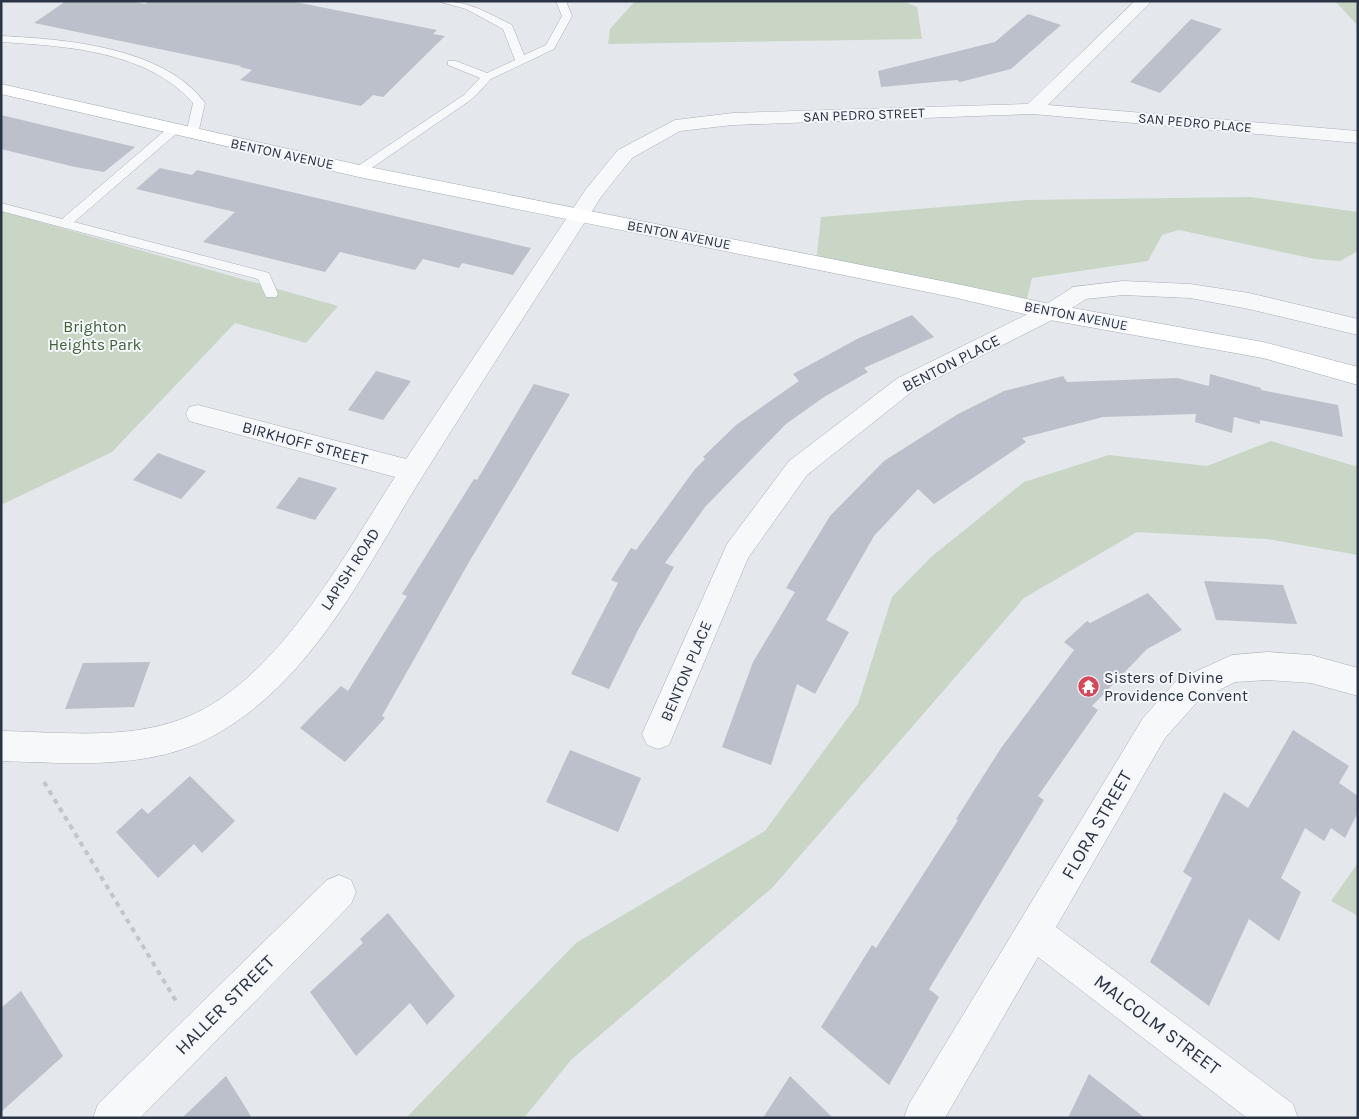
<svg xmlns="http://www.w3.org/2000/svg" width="1359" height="1119" font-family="Karla,sans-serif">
  <rect width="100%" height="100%" fill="#e4e7ec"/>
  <g fill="#c9d6c5">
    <path d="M635,1H902L917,7L922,39L608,44L610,29Z"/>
    <path d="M1335,1H1358V26Z"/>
    <path d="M1251,197L1358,212V251L1340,261L1315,259L1179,230L1162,235L1148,261L1032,278L1025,307L816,262L821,217L1027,200Z"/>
    <path d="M1,211L338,306L306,343L235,323L112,452L1,505Z"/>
    <path d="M1271,441L1358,467V555L1267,539L1137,532L1024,598L772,888L571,1060L524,1118H406L576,943L765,831L858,704L892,597L931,557L1024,482L1109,455L1207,466Z"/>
    <path d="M1358,863V916L1331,901Z"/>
  </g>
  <g fill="#bbc0ca">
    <path d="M66,1H131L145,4L149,1H290L437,30L433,34L445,36L383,97L373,95L361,106L240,80L252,70L240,67L241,66L34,23Z"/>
    <path d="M1028,14L1061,25L1011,69L960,82L957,80L881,87L878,71L995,42Z"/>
    <path d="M1191,19L1222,29L1160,93L1130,82Z"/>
    <path d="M1,115L135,147L104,172L75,167L1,149Z"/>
    <path d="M160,168L192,175L197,170L531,248L513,275L462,263L459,268L423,259L415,270L340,252L325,272L203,242L235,212L136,189Z"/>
    <path d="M912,315L934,337L864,368L868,372L824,397L786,424L705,507L665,563L674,567L638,630L609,689L571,674L618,583L611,580L631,548L636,550L695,469L705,459L703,457L736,425L799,381L793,374L857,339Z"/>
    <path d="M376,371L411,381L383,420L348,410Z"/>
    <path d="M1210,374L1261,388V390L1338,405L1343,437L1260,420V424L1234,417L1232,433L1195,422L1196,414L1103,417L1022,438L1026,442L934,504L918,489L874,536L826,620L849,632L815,694L797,684L771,765L722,747L753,662L795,592L786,588L830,516L884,461L958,414L1004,391L1063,376L1067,382L1177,378L1209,386Z"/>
    <path d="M534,384L570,394L469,562L382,716L385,718L345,762L300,728L341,686L348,691L407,596L402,594L474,479L477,480Z"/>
    <path d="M158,453L206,471L181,499L133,480Z"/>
    <path d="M299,477L337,488L315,520L276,508Z"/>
    <path d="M1204,581L1283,585L1297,624L1216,620Z"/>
    <path d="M1148,593L1182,630L1147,649L1092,706L1098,710L1038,796L1044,800L929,989L939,997L889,1085L821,1027L872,945L876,948L958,820L956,819L1001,748L1074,650L1064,642L1087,621L1090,623Z"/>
    <path d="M150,662L134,707L65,709L83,663Z"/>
    <path d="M1293,730L1349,766L1339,783L1358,796V812L1345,838L1331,828L1324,841L1305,828L1281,878L1301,892L1279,941L1249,919L1209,1006L1150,962L1192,878L1183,872L1224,792L1248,808Z"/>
    <path d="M570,750L641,778L618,832L546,802Z"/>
    <path d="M190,776L235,821L202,853L194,844L158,878L116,832L142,808L148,814Z"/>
    <path d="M388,913L455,996L427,1025L410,1003L356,1056L310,992L363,943L360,939Z"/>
    <path d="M21,991L63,1056L1,1112V1008Z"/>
    <path d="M1089,1074L1145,1118H1068Z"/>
    <path d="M226,1076L252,1118H182Z"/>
    <path d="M790,1076L833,1118H763Z"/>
  </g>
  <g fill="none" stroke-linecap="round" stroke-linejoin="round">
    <defs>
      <g id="service">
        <path d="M437,1C469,1 484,11 512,25L524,55L546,45L562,16L556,1H566L572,16L554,49L491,79L472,99L363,174H355L353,171L355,168L464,95L480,78L448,65V61H456L487,73L515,60L503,29L466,9Z"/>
        <path d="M1,36C65,39 164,47 205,103L198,134L192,138L186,134L193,103C148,51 66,46 1,42Z"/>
        <path d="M173,126L177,127V133L74,222L269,273L278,294L276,297H266L258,279L1,211V203L62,219L169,127Z"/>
      </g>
      <g id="minor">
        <path d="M1135,1H1152L1048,105L1358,131V143L1033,114L733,125L680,131L632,158L601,197C542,289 482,381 424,474C365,568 315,679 215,735C150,771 72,763 1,761V731C59,732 123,740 179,720C274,687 343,557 395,477L189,421L186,414L189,407L198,405L406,459L586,189L618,150L675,120L733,113L1028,104Z"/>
        <path d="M1123,281L1190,284L1249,293L1358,319V335L1249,309L1190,298L1123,295L1086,299L1058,317L914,390L807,475L748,558L669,745L658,749L647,745L642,734L727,544L789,461L898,378L1042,307L1073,287Z"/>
        <path d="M1268,652L1311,655L1358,668V696L1311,683L1268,680L1235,682L1199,700L1165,738L1056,927L1293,1104L1298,1118H1247L1038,957L945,1118H904L909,1104L1143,718L1177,680L1232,655Z"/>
        <path d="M339,875L351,880L356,892L351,904L140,1118H93L98,1104L327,880Z"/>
      </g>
      <path id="primary" d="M1,84L359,165L957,284L1050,304L1263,342L1358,367V385L1263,358L1050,320L957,298L359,177L1,94Z"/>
    </defs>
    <use href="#service" stroke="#a9aeb7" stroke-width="1"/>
    <use href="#minor" stroke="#a9aeb7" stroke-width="1"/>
    <use href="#primary" stroke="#a3abb8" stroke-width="1"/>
    <path stroke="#c2c5cb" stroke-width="4" stroke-dasharray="5 5" stroke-linecap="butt" d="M44,782L176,1001"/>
    <use href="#service" fill="#f7f8fa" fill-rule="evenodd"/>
    <use href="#minor" fill="#f7f8fa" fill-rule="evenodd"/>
    <use href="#primary" fill="#fff" fill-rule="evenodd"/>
  </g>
  <defs>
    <symbol id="temple-disc" viewBox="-11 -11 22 22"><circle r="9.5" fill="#d1495b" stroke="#f4f6f9"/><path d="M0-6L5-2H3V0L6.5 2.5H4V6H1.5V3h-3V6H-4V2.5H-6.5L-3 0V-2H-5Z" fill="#fff"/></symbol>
  </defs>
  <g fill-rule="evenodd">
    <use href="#temple-disc" x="1076" y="674" width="25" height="25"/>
  </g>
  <g text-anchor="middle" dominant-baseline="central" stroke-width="4" stroke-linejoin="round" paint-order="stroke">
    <g font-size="14" fill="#2b3445" stroke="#f4f6f9">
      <text transform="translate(864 115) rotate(-2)">SAN PEDRO STREET</text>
      <text transform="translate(1195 123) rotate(5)">SAN PEDRO PLACE</text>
      <text transform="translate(282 154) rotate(12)">BENTON AVENUE</text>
      <text transform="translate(679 235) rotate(11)">BENTON AVENUE</text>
      <text transform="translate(1076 316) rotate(11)">BENTON AVENUE</text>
    </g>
    <g font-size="16" fill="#3f6138" stroke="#f4f6f9">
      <text x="95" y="326">Brighton<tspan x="95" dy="18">Heights Park</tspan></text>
    </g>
    <g font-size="16" fill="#2b3445" stroke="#f4f6f9">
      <text transform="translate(951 363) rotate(-27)">BENTON PLACE</text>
      <text transform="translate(305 443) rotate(15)">BIRKHOFF STREET</text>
      <text transform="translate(350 569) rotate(-57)">LAPISH ROAD</text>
      <text transform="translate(686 671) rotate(-67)">BENTON PLACE</text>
    </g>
    <g font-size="16" fill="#2b3445" stroke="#f4f6f9" text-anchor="start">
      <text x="1104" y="677">Sisters of Divine<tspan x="1104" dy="18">Providence Convent</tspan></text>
    </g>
    <g font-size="19" fill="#2b3445" stroke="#f4f6f9">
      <text transform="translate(1097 825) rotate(-60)">FLORA STREET</text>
      <text transform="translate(225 1005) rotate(-45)">HALLER STREET</text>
      <text transform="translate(1157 1025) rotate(37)">MALCOLM STREET</text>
    </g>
  </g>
  <rect width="1359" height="1119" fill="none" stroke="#2b3445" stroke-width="5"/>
</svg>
